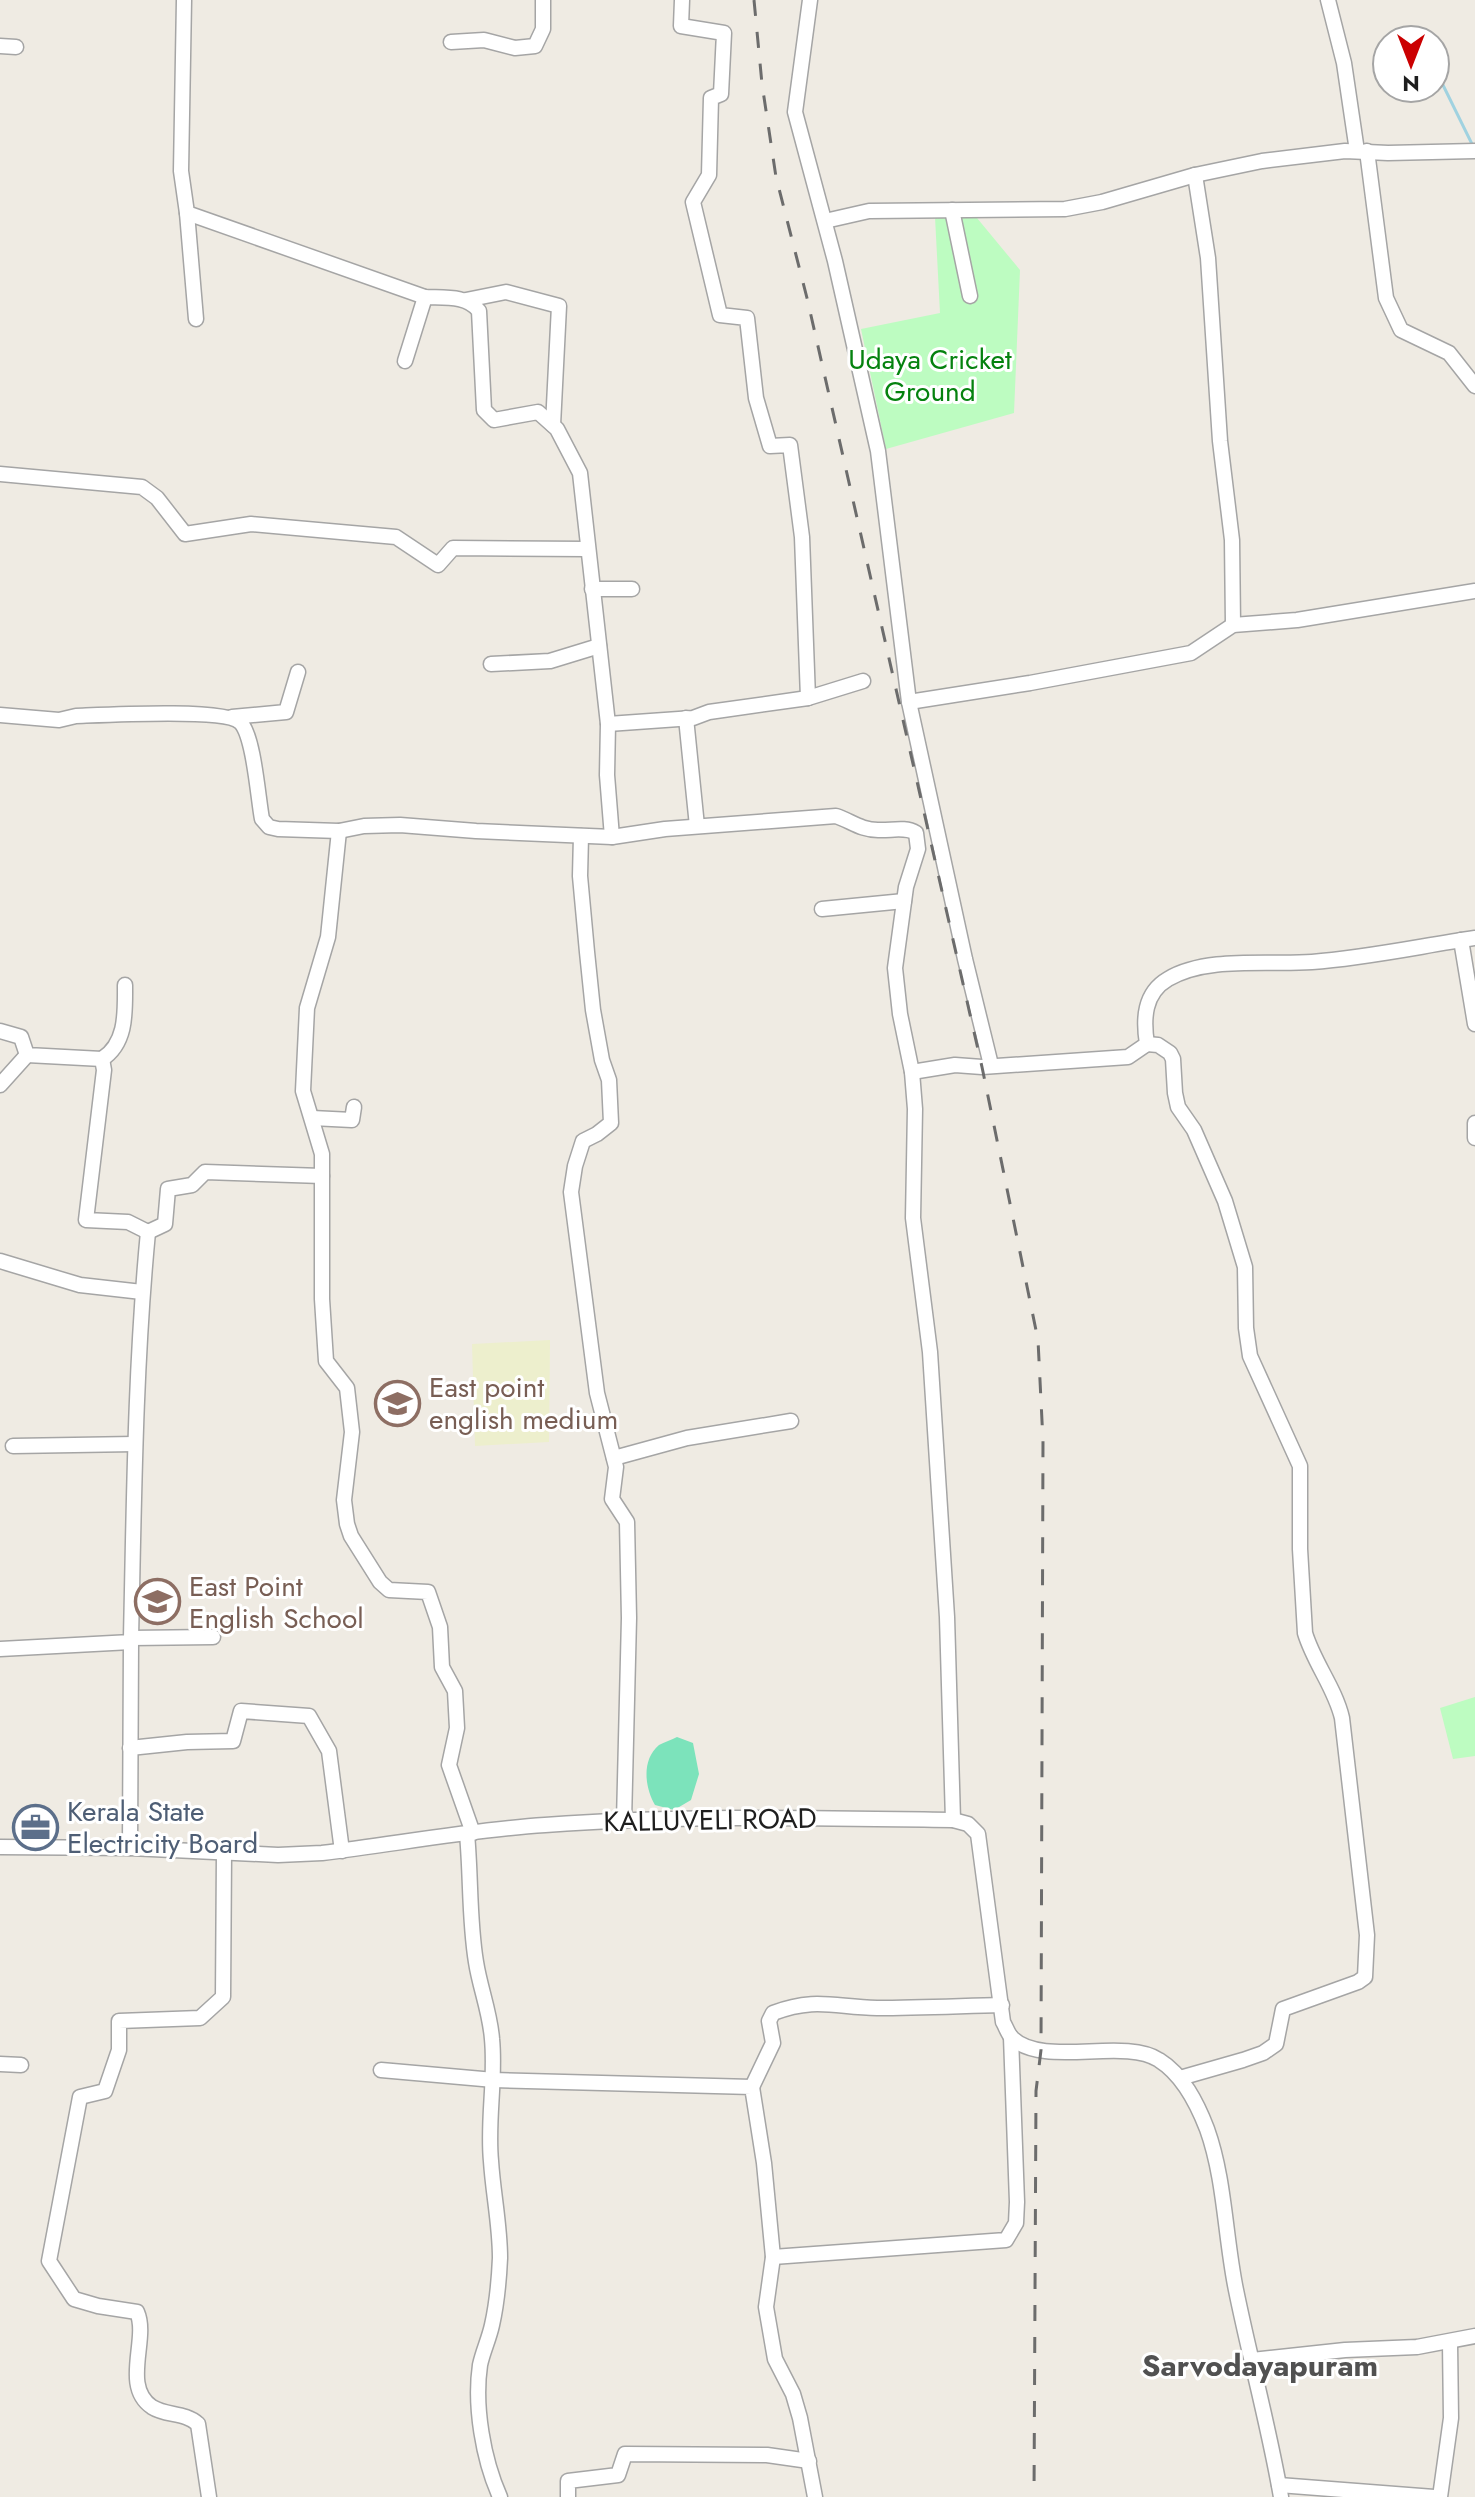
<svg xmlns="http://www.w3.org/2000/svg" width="1475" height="2497" font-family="Jost,sans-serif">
  <rect width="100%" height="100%" fill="#efebe3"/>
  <path fill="#edefcd" d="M550,1340L549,1442L475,1446L472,1344Z"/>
  <g fill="#bdfcc1">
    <path d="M935,217L977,218L1020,270L1014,413L886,449L861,329L940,313Z"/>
    <path d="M1475,1697V1756L1453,1759L1440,1708Z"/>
  </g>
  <path fill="#7ce3bb" d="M677,1737L693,1743L699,1774L691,1800L674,1810L655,1805C645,1788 641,1760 659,1745C664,1742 672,1740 677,1737Z"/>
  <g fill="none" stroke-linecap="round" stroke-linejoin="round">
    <path stroke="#a0d2e0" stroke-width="3" d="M1440,79L1474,148"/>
    <defs>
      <g id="minor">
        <path d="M184,0L181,171L187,213L425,297C444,298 467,295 479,311L484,410L494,420L538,412L557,429L580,473L608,724L607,775L612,837"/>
        <path d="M682,0L681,26L724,33L721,94L711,98L709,175L693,202L720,315L747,318L756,398L770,446L790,445L802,537L808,698"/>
        <path d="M810,0L795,112L835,261L878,451L909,702L965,959L991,1065"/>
        <path d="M1328,0L1344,63L1357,151"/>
        <path d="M451,42L484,40L515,48L535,46L543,29V0"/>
        <path d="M0,46L16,47"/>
        <path d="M1367,151L1386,298L1401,330L1449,353L1475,386"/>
        <path d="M1195,175L1208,258L1220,441L1232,540L1233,625"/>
        <path d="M952,210L970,296"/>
        <path d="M187,213L196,319"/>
        <path d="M825,221L869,211L1065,209L1102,202L1195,175L1262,161L1345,151L1388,153L1475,151"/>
        <path d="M466,300L506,292L559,306L553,425"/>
        <path d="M405,361L425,297"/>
        <path d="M0,474L142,487L157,498L185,534L251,524L396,537L438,565L453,548L587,549"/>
        <path d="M592,589H632"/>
        <path d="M491,664L550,661L599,646"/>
        <path d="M909,702L1030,683L1191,653L1233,625L1297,620L1475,591"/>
        <path d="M0,715L59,720L76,716C103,715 227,708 241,723C254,738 258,798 262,819L269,827L278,829L339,831L364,826L400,825L476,831L612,837L665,829L836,816C851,821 861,830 878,830C890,831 905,826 916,833L918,849L906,887L895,968L900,1014L912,1072L915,1109L913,1218L930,1352L947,1617L953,1820"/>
        <path d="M232,717L286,712L298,672"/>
        <path d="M686,718L697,826"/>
        <path d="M608,724L693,718L709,712L808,698L863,681"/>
        <path d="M339,831L328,937L307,1008L303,1091L322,1154V1299L326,1361L347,1388L352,1432L344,1500L347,1524L351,1536L380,1582L389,1590L428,1592L440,1627L442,1667L455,1691L457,1728L449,1765L473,1833"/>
        <path d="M581,836L580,876L587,952L593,1010L602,1060L609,1080L611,1123L597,1134L583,1141L575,1166L571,1192L597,1393L616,1467L612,1499L627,1522L629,1618L624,1821"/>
        <path d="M822,909L904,901"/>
        <path d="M1461,940L1475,1024"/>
        <path d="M0,1031L21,1037L27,1055L102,1059L104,1070L86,1220L128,1222L148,1232"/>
        <path d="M1147,1044L1158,1045L1170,1053L1173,1059L1175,1093L1178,1107L1194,1130L1225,1201L1245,1267L1246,1328L1250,1356L1300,1466V1549L1305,1633C1314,1663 1335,1688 1342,1718L1367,1935L1365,1977L1358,1982L1283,2009L1276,2044L1263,2053L1243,2060L1180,2078"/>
        <path d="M102,1059C127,1043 125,1012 125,985"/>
        <path d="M912,1072L955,1065L982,1067L1128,1057L1147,1044C1143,1019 1144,993 1168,979C1206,956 1268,965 1312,962C1366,958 1421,946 1475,938"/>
        <path d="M0,1085L27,1055"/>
        <path d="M312,1118L352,1120L354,1107"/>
        <path d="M1475,1123V1138"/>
        <path d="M148,1232L165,1224L168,1189L192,1185L205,1172L322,1176"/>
        <path d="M0,1261L80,1285L142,1292"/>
        <path d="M13,1446L135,1444"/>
        <path d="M614,1458L687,1438L791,1421"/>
        <path d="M131,1638C134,1502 135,1367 148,1232"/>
        <path d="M0,1649L131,1642V1638L213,1637"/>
        <path d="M130,1748L187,1742L233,1741L241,1711L309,1716L329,1751L342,1851"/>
        <path d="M467,1834C471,1876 469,1920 476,1962C480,1988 490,2012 492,2039C496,2080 487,2120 491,2161C493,2193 500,2225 500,2258C499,2280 497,2303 492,2325C489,2339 483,2351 480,2365C474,2406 483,2459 500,2497"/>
        <path d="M0,1847L130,1848L278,1855L322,1853C396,1844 470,1830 545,1825C681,1815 817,1818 953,1820L968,1824L978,1834L1003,2022C1006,2027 1008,2034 1012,2038C1043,2068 1124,2037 1159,2060C1183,2075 1197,2103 1207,2129C1225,2179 1225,2237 1236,2290C1250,2359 1269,2427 1281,2497"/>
        <path d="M130,1848L131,1642"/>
        <path d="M0,2064L21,2065"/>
        <path d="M381,2070L494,2080L752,2087L764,2163L773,2257L766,2307L775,2359L793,2394L800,2418L815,2497"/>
        <path d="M752,2087L773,2043L769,2021L773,2013C815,1997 834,2007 877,2008C918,2008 960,2006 1002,2005"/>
        <path d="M773,2257L1006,2240L1016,2223L1017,2202L1011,2037"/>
        <path d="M1252,2360L1345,2350L1417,2347L1475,2336"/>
        <path d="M1279,2485L1434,2497"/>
        <path d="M209,2497L198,2424C185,2412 166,2416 152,2407C121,2386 149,2339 137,2312L98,2306L74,2299L49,2261L80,2097L105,2091L119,2050V2021L200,2018L223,1997L224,1853"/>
        <path d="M568,2497V2481L618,2475L625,2454L767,2455L809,2461"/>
        <path d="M1440,2497L1451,2418L1450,2343"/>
      </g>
    </defs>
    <use href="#minor" stroke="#a5a5a5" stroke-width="17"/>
    <use href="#minor" stroke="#fff" stroke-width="14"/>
    <path stroke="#6c6c6c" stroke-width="3" stroke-dasharray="16 16" stroke-linecap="butt" d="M754,0L762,84L776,177L807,298L982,1067L1038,1340L1043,1441L1041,2050L1036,2091L1034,2497"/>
  </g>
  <defs>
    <symbol id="school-ring" viewBox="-11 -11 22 22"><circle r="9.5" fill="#fff" stroke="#8d6e63" stroke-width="1.5"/><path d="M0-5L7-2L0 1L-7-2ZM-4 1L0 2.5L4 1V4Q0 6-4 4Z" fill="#8d6e63"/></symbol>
    <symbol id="office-ring" viewBox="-11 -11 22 22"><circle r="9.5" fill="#fff" stroke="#5c6f8a" stroke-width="1.5"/><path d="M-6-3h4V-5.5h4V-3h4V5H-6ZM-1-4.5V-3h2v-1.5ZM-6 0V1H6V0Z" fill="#5c6f8a"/></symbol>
  </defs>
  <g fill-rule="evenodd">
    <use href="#school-ring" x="372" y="1378" width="51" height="51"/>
    <use href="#school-ring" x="132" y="1576" width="51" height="51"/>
    <use href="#office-ring" x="10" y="1802" width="51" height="51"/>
  </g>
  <g text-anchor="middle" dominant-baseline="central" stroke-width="6" stroke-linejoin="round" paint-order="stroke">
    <g font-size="28" fill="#05820f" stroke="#fff">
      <text x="930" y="359">Udaya Cricket<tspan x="930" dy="32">Ground</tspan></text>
    </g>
    <g font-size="28" fill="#785e54" stroke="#fff" text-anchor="start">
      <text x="429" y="1387">East point<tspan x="429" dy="32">english medium</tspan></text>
      <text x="189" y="1586">East Point<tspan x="189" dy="32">English School</tspan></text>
    </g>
    <g font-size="28" fill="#4e5e75" stroke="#fff" text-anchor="start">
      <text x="67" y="1811">Kerala State<tspan x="67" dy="32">Electricity Board</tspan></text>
    </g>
    <g font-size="28" fill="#1e1e1e" stroke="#fff">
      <text transform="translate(710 1820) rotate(-1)">KALLUVELI ROAD</text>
    </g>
    <g font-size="30" font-weight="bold" fill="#515151" stroke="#fff">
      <text x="1260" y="2365">Sarvodayapuram</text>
    </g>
  </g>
  <g transform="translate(1411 64) rotate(180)"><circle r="38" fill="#ffffff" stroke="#a5a5a5" stroke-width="2"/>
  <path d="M0-6L14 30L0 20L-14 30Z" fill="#cb0001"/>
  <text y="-12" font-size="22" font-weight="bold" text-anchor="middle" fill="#1e1e1e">N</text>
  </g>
</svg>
